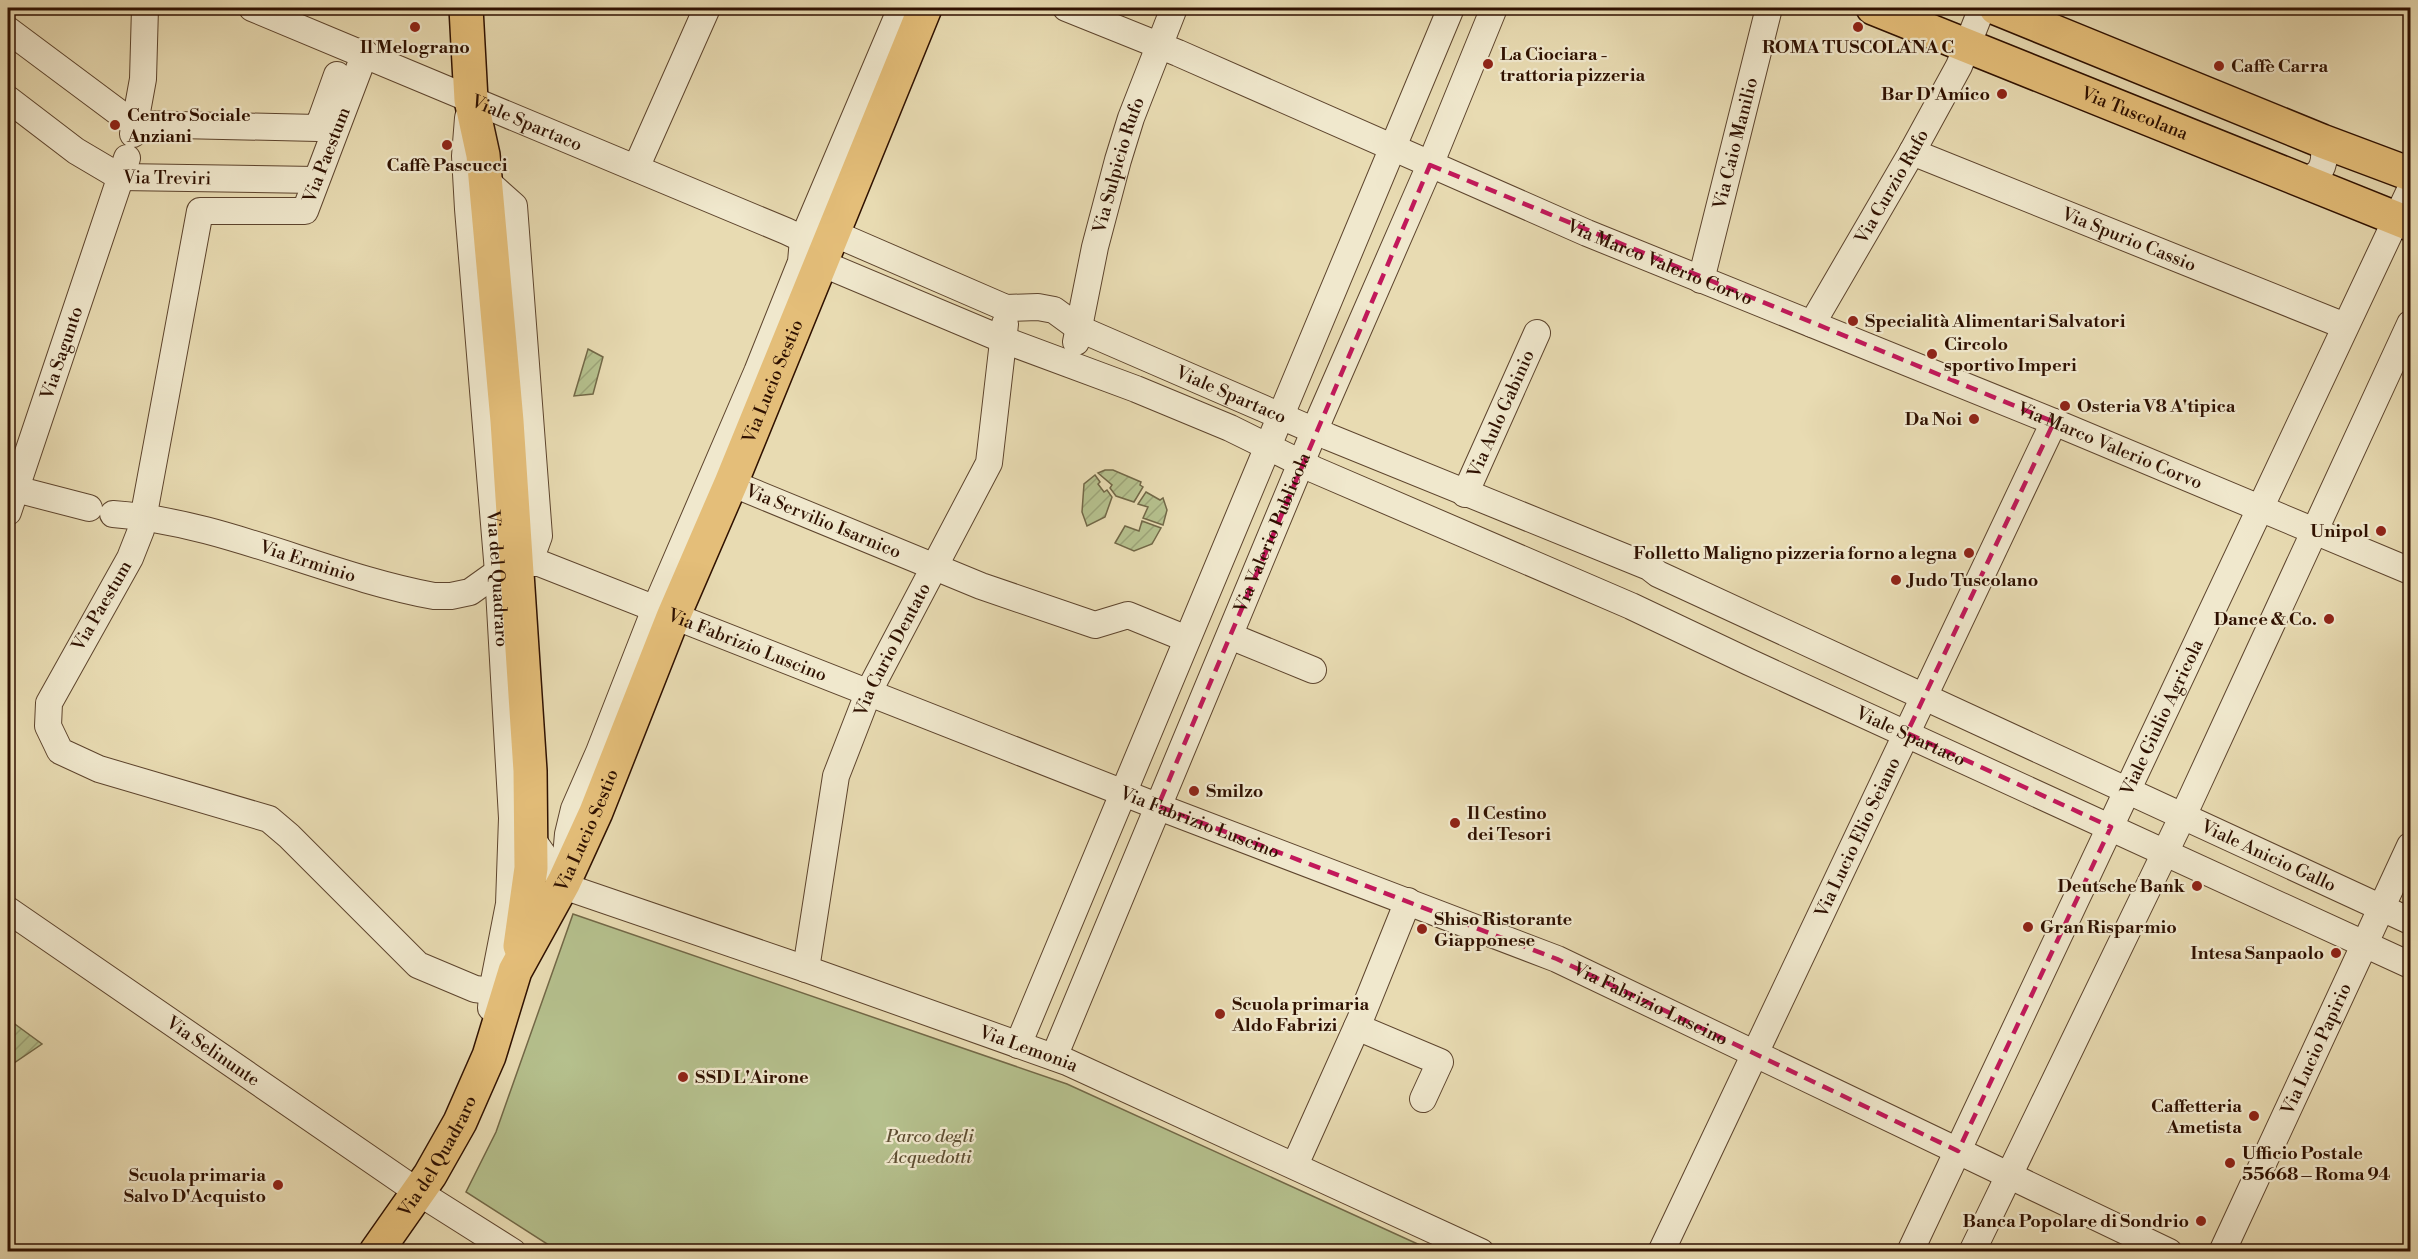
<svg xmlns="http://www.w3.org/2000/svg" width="2418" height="1259" font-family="'Libre Bodoni',serif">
  <defs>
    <pattern id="garden-furrows" width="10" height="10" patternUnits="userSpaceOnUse" patternTransform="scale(1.5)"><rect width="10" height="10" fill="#b5c08d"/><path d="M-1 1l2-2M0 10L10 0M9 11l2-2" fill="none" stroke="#9ca478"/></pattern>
  </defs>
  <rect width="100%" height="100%" fill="#e8dbb2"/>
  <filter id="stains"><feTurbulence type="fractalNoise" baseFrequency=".00333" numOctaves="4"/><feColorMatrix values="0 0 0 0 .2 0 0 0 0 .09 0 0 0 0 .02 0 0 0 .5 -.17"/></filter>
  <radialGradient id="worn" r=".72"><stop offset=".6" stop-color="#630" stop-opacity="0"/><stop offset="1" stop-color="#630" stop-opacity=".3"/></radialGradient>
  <path fill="#b5c08d" stroke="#726847" stroke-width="1.5" d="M573,914L1067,1084L1433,1251H558L466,1192L496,1132Z"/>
  <g fill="url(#garden-furrows)" stroke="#726847" stroke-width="1.5">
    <path d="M588,349L603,357L593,394L574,396Z"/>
    <path d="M1105,470H1113L1141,482L1140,485L1143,487L1134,502L1116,496L1110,488L1112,485L1098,473Z"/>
    <path d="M1095,475L1100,482L1098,484L1104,492L1107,490L1112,497L1105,517L1087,526L1082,512L1084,484Z"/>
    <path d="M1146,492L1160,500L1163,498L1167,510L1163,525L1143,518L1148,507L1138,504Z"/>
    <path d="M1142,521L1161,528L1152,544L1134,551L1115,543L1125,526L1139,531Z"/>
    <path d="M8,1019L42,1044L8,1067Z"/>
  </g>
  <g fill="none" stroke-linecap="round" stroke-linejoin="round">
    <defs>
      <g id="minor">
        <path id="s1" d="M252,8L786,231L803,239L821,263L1004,340L1136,389L1230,428L1315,470L1631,606L1749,662L2410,965"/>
        <path id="s2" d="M1066,8L1178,53L1587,233L2054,422L2410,571"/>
        <path d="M8,30L134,124L318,128L337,75"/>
        <path d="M365,53L305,211H200L141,530L130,558L49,703L48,726L60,751L99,769L269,819L289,836L418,965L475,989L507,993"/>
        <path id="s3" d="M8,99L76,151L120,177L316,180"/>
        <path id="s4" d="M468,118L465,156L468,209L498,572L512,818L509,904L493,986L491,1008"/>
        <path d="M133,134L143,79L145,8"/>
        <path id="s5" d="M1912,152L2345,326"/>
        <path d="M636,168L707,8"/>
        <path d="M2303,179C2324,178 2327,158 2322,141"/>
        <path d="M485,180L514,206L539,536L535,547L517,567"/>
        <path id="s6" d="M815,236L833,233L1006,308L1038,307L1054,310L1080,329L1329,437L1649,567L1658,574L2410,921"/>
        <path id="s7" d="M1701,280L1769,8"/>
        <path id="s8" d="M1812,324L1912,152L1959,66L1982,8"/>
        <path id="s9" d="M1076,342L1095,247L1118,160L1131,118L1174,8"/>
        <path id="s10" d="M731,483L981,586L1095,625L1128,615L1187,639"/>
        <path d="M8,487L89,508"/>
        <path id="s11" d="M1465,494L1537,333"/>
        <path id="s12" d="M8,512L127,158"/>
        <path id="s13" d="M113,514C223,522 326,576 434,596H451L470,592L498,572L530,563H539L1172,812L1557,959L2169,1252"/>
        <path d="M1230,636L1313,670"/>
        <path id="s14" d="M512,835L532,839L555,872L575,890L806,969L1067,1062L1481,1252"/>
        <path d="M565,868L568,834L574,809L599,752L655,609L757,372L801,262L803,239L901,8"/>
        <path id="s15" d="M8,910L418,1192L513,1252"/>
        <path id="s16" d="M806,969L836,776L869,691L989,463L1005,324"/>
        <path d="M1357,1027L1440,1062L1423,1099"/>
        <path d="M1018,1045L1451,8"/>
        <path id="s17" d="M1054,1057L1321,415L1430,165L1494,8"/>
        <path d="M1295,1165L1360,1020L1408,901"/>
        <path id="s18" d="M1661,1252L2054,422"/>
        <path id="s19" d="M1910,1252L2410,190"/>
        <path d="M1972,1252L2190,801L2410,324"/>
        <path id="s20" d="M2222,1252L2410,846"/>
      </g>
      <g id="major">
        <path d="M466,8L471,100L483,155L507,421L530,771L531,868L520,946"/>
        <path id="s21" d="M1873,8L2410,224"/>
        <path d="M1996,8L2322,141L2410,174"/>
        <path id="s22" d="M376,1252L430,1175L460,1122L489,1056L515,971L564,882L596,812L673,617L731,483L925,8"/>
      </g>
    </defs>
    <use href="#minor" stroke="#5d442d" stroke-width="28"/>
    <use href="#major" stroke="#2f1101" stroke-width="36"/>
    <use href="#minor" stroke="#f0e8cd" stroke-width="26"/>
    <use href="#major" stroke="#e4be79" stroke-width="33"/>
  </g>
  <path fill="none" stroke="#c2185b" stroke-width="4.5" stroke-dasharray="12 8" stroke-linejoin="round" d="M1430,165L2054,422L1907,733L2111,827L1958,1151L1557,959L1158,806Z"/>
  <g fill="#8f2418" stroke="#f0e8cd" stroke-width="2">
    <circle cx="415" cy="27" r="6"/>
    <circle cx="1858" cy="27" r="6"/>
    <circle cx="1488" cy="64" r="6"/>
    <circle cx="2219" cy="66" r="6"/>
    <circle cx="2002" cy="94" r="6"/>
    <circle cx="115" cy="125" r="6"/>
    <circle cx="447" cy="145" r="6"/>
    <circle cx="1853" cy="321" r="6"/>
    <circle cx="1932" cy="354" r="6"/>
    <circle cx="2065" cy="406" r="6"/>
    <circle cx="1974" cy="419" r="6"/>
    <circle cx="2381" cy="531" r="6"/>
    <circle cx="1969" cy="553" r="6"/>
    <circle cx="1896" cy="580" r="6"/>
    <circle cx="2329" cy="619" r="6"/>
    <circle cx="1194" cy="791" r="6"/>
    <circle cx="1455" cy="823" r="6"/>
    <circle cx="2197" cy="886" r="6"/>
    <circle cx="2028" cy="927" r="6"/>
    <circle cx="1422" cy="929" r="6"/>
    <circle cx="2336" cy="953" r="6"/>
    <circle cx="1220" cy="1014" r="6"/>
    <circle cx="683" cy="1077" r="6"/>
    <circle cx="2254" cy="1116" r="6"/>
    <circle cx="2230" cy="1163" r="6"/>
    <circle cx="278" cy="1185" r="6"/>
    <circle cx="2201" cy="1221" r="6"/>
  </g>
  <g text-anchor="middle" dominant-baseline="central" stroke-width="4.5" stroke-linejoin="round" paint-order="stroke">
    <g font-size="18" font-weight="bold" fill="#2f1101" stroke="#f0e8cd" text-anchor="start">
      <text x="415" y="47" text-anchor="middle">Il Melograno</text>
      <text x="1858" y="47" text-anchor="middle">ROMA TUSCOLANA C</text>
      <text x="1500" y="54">La Ciociara -<tspan x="1500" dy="21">trattoria pizzeria</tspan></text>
      <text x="2231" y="66">Caffè Carra</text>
      <text x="1990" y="94" text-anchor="end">Bar D'Amico</text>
      <text x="127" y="115">Centro Sociale<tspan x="127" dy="21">Anziani</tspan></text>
      <text x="447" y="165" text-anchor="middle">Caffè Pascucci</text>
      <text x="1865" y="321">Specialità Alimentari Salvatori</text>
      <text x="1944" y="344">Circolo<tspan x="1944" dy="21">sportivo Imperi</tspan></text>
      <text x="2077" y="406">Osteria V8 A'tipica</text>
      <text x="1962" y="419" text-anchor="end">Da Noi</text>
      <text x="2369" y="531" text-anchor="end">Unipol</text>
      <text x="1957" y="553" text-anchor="end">Folletto Maligno pizzeria forno a legna</text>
      <text x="1908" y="580">Judo Tuscolano</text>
      <text x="2317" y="619" text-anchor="end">Dance &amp; Co.</text>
      <text x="1206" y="791">Smilzo</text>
      <text x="1467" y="813">Il Cestino<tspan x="1467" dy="21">dei Tesori</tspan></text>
      <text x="2185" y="886" text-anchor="end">Deutsche Bank</text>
      <text x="1434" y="919">Shiso Ristorante<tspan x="1434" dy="21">Giapponese</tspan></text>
      <text x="2040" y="927">Gran Risparmio</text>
      <text x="2324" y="953" text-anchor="end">Intesa Sanpaolo</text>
      <text x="1232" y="1004">Scuola primaria<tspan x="1232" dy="21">Aldo Fabrizi</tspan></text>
      <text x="695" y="1077">SSD L'Airone</text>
      <text x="2242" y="1106" text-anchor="end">Caffetteria<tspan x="2242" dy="21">Ametista</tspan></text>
      <text x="2242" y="1153">Ufficio Postale<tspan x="2242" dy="21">55668 – Roma 94</tspan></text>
      <text x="266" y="1175" text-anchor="end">Scuola primaria<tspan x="266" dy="21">Salvo D'Acquisto</tspan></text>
      <text x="2189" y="1221" text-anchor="end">Banca Popolare di Sondrio</text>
    </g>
    <g font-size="18" fill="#2f1101" stroke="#f0e8cd">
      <text stroke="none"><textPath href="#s21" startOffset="282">Via Tuscolana</textPath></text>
      <text stroke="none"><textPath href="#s1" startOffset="298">Viale Spartaco</textPath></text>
      <text stroke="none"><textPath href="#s7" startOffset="141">Via Caio Manilio</textPath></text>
      <text transform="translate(327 155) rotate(-69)">Via Paestum</text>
      <text stroke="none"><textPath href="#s9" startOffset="182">Via Sulpicio Rufo</textPath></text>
      <text stroke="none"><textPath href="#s3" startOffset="184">Via Treviri</textPath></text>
      <text stroke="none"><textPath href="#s8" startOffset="159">Via Curzio Rufo</textPath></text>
      <text stroke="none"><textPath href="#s5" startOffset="234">Via Spurio Cassio</textPath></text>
      <text stroke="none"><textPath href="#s2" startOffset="646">Via Marco Valerio Corvo</textPath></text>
      <text stroke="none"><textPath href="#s12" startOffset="168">Via Sagunto</textPath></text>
      <text stroke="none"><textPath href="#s22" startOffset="960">Via Lucio Sestio</textPath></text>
      <text stroke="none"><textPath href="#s6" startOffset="452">Viale Spartaco</textPath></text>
      <text stroke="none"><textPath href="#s11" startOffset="88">Via Aulo Gabinio</textPath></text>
      <text stroke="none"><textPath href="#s2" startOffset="1132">Via Marco Valerio Corvo</textPath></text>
      <text stroke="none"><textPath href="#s10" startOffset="100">Via Servilio Isarnico</textPath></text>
      <text stroke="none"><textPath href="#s17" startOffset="568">Via Valerio Publicola</textPath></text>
      <text stroke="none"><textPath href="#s13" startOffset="201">Via Erminio</textPath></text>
      <text stroke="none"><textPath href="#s4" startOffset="462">Via del Quadraro</textPath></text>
      <text transform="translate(102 606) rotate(-60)">Via Paestum</text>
      <text stroke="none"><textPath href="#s13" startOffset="669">Via Fabrizio Luscino</textPath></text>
      <text stroke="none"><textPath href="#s16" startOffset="334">Via Curio Dentato</textPath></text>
      <text stroke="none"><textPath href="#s19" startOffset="591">Viale Giulio Agricola</textPath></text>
      <text stroke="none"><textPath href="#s1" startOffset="1816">Viale Spartaco</textPath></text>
      <text stroke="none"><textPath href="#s22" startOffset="474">Via Lucio Sestio</textPath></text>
      <text stroke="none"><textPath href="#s13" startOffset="1155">Via Fabrizio Luscino</textPath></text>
      <text stroke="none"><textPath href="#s18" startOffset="459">Via Lucio Elio Seiano</textPath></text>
      <text stroke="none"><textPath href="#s6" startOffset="1588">Viale Anicio Gallo</textPath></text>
      <text stroke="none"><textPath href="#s13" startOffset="1641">Via Fabrizio Luscino</textPath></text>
      <text stroke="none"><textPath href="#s14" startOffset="568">Via Lemonia</textPath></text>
      <text stroke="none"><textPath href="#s20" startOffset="224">Via Lucio Papirio</textPath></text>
      <text stroke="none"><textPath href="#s15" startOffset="249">Via Selinunte</textPath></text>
      <text stroke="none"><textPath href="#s22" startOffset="114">Via del Quadraro</textPath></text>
    </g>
    <g font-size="18" font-style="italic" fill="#5e4e32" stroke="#f0e8cd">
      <text x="930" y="1136">Parco degli<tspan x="930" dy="21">Acquedotti</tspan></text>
    </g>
  </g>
  <rect width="2418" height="1259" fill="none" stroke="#e8dbb2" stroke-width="30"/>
  <rect x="9" y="9" width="2400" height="1241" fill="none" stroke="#2f1101" stroke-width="3"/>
  <rect x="15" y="15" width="2388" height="1229" fill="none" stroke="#2f1101" stroke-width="1.5"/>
  <rect width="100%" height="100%" filter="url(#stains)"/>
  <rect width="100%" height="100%" fill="url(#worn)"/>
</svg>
